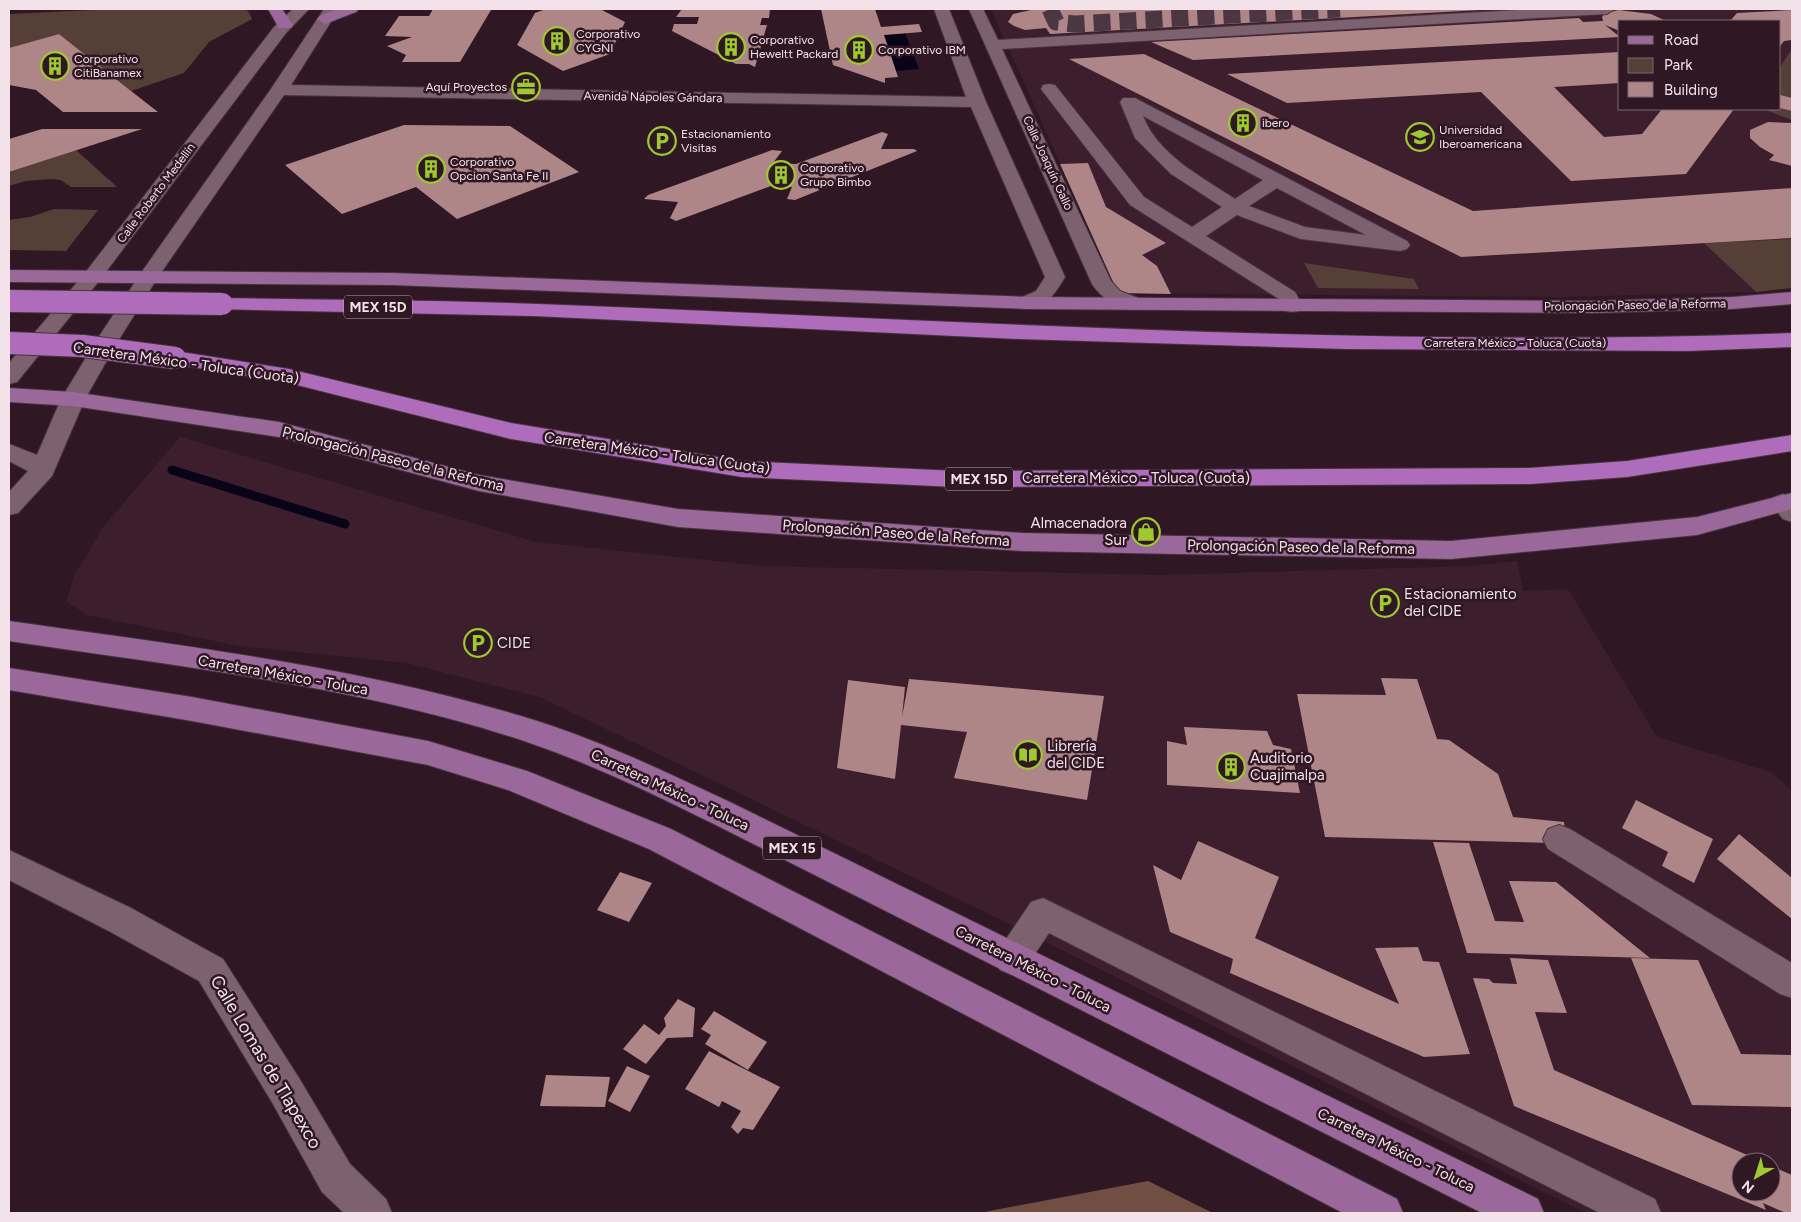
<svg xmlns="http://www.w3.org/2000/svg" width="1801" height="1222" font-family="Figtree,sans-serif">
  <rect width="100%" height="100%" fill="#2f1823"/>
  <g fill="#3c1e2d" fill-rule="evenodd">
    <path d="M991,9H1792V288L1756,292L1560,297L1118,293ZM1620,21H1780V109H1620Z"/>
    <path d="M180,437L536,542L763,566L1161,575L1469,566L1517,561L1523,591L1568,589L1657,737L1771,772L1792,791V1213H1586L1028,933L540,697L406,663L239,646L87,615L66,601L74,576L104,526ZM1741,1162H1771V1192H1741Z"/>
  </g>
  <g fill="#563f36">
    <path d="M115,9H243L248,11L252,19L209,42L184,73L131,91L59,34L9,48V14Z"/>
    <path d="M1792,49V120L1763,109H1780V67Z"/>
    <path d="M76,150L117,187H71L61,180L51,179L26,181L9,186V172Z"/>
    <path d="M54,209L98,210L66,251L9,250V220L30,217Z"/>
    <path d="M1792,239V288L1756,292L1704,243Z"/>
    <path d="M1304,263L1414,279L1419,289L1318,288Z"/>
  </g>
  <path fill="#704f42" d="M1148,1181L1213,1213H979Z"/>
  <path fill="#090318" d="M905,33L919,69L896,71L884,35Z"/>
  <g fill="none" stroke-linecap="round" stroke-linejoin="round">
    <path stroke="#090318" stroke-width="9" d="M172,470L345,524"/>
  </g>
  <g fill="#ae8688">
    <path d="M433,9L491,10L460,62H402L406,55L387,46L412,37L385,36L399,16H429Z"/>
    <path d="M546,9H600L625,22L610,54L563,71L517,45L535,13Z"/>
    <path d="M682,9H770L769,18H762L760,25H767L755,67L749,64H736L672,31L674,24H697L699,17H676Z"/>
    <path d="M821,9H875L881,27L919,24L922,32L884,35L898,77L885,78V83L833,65Z"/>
    <path d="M1036,9H1480V10L1050,34L1046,28L1025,30L1014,26L1008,22L1013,14Z"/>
    <path d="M1619,10L1651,14L1666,21H1620V31L1605,25L1620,37L1193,60L1151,42L1579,18L1583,22L1603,21L1602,17L1605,13Z"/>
    <path d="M1792,10V40L1784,41L1780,46V21H1730L1737,13Z"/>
    <path d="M59,34L131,91L158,112H63L36,90L9,85V48Z"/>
    <path d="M1620,52V83L1554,87L1604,137L1642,134L1662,109H1734L1686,174L1571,181L1481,92L1287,103L1227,74Z"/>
    <path d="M1144,54L1473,211L1792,188V238L1461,257L1069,59Z"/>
    <path d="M1780,95L1792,98V111L1780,108Z"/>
    <path d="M1768,122L1792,123V166L1769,160L1774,155L1760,147L1750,138V130Z"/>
    <path d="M404,125L510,126L579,172L457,219L416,187L342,214L285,165Z"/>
    <path d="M42,129H142L9,172V139Z"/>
    <path d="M882,132L888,134L881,149H914L917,151L795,200L787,199L792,187L771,186L676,221L670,218L678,202L644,199L648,195L772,150L782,151L773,163L796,164Z"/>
    <path d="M1088,163L1106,207L1166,243L1142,255L1157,266L1171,294L1118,293L1060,164Z"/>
    <path d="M1381,678L1417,679L1437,739L1449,740L1498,774L1513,817L1564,822L1565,834L1556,843L1325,837L1297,694L1386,695Z"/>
    <path d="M909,679L1104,696L1087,800L954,778L967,732L901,725L895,779L837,768L848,680L905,687L902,717Z"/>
    <path d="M1184,727L1267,731L1273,745L1291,749L1300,793L1167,785V741L1187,745Z"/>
    <path d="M1636,800L1713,839L1694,883L1662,866L1668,852L1622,828Z"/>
    <path d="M1739,834L1792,878V919L1717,859Z"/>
    <path d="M1198,841L1279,877L1255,938L1399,1004L1375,948L1418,947L1423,961L1439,962L1470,1054L1424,1057L1230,973L1233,959L1170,932L1153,865L1181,880Z"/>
    <path d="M1433,842L1469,843L1495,921L1524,922L1509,881L1556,882L1650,958L1467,953Z"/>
    <path d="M620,872L652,883L629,922L597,910Z"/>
    <path d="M1510,958L1548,960L1567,1013L1535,1012L1554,1070L1763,1162H1741V1192H1771V1166L1792,1175V1213H1786L1763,1203L1766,1210L1514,1106L1473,978L1489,979L1493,983L1517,984Z"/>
    <path d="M1631,958L1698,960L1741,1054L1792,1055V1107L1692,1105Z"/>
    <path d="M678,999L695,1008L693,1037L667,1038L646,1064L623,1049L644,1024L659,1035L666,1026L664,1018Z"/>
    <path d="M714,1011L767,1042L748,1070L705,1044L711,1035L701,1029Z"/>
    <path d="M709,1051L780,1087L753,1130L743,1128L738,1134L731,1127L741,1111L722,1101L719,1107L685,1089Z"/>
    <path d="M627,1066L650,1076L630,1112L608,1101Z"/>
    <path d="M546,1075L610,1077L605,1107L540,1106Z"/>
  </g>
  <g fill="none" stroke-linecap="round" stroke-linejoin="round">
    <path stroke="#4c3641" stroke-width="17" stroke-dasharray="17 9" stroke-linecap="butt" d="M1050,9L1056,22L1074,24L1340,9"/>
    <defs>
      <g id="minor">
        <path d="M293,9H309L286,33L99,281L17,382L9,384V363L85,273L274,27Z"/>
        <path d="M324,9H339L291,85L966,97L934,9H949L986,102L1065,277C1055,294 1043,313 1020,308L1017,303L1020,298L1036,291L1045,277L971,107L284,95L158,277L118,341L85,399L52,476L18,513L9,515V492L28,471L9,461V444L37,455L61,399L96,341L141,273L271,89Z"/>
        <path d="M969,9H983L998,40L1533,9H1615L1607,14L1002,49L1111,281L1120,291L1141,299L1144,304L1141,309C1122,313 1102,299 1092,284Z"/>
        <path d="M1049,84L1055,85L1144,197L1192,227L1222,207L1171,174L1135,138L1120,102L1123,98H1135L1407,241L1410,245L1407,249L1400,251L1301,239L1237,215L1206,236L1295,292L1303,306L1300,311L1292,312L1284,311L1279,299L1130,205L1041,89L1043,85ZM1143,116L1263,180L1235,199C1202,177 1158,155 1143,116ZM1277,188L1366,235L1305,227L1249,206Z"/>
        <path d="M1783,494L1792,497V522L1783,519L1770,503L1774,497Z"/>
        <path d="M1559,825L1570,829L1792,963V998L1780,994L1548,849L1543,839L1548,829Z"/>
        <path d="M9,850L131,908L223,959L299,1078L350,1164L386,1199L392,1213H344L322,1192L273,1104L199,981L107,930L9,880Z"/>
        <path d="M1043,898L1655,1199L1661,1213H1600L1049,933L1024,970L1012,975L1000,970L995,959L1000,948L1031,902Z"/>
      </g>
      <g id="major">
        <path d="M268,9H282L293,25L291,28H279Z"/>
        <path d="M338,9H359L356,12L325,24L317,19L320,16Z"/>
        <path d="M9,270L393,273L1028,297L1590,301L1732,297L1792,292V304L1732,309L1590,313L1028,309L393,285L9,282Z"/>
        <path d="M9,388L73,392L279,422L479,475L678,509L1022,533L1451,541L1697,517L1792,493V509L1697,535L1451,559L1022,551L678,527L479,491L279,437L73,406L9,402Z"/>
        <path d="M9,621C185,646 363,667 534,720C604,742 670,774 736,805L1538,1199L1544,1213H1482L714,824C653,794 592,764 527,742C360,686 182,667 9,641Z"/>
        <path d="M9,668L192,697L428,741L527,771L671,829L1397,1199L1403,1213H1343L649,849L508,790L428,765L192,721L9,690Z"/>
      </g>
      <g id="highway">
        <path d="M222,298C327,300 433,300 538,304C955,320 1374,349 1792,333V347L1687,351L1347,349L1020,339L534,316L214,309L211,304L214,299Z"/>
        <path d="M175,351L289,369L511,423L742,461L957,471L1530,468L1627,461L1792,435V451L1627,477L1530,484L957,487L742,477L511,439L289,383L167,363L164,358L167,353Z"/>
      </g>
    </defs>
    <use href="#minor" stroke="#47343e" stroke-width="2"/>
    <use href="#major" stroke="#47343e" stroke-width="2"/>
    <use href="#highway" stroke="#47343e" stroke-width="2"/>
    <use href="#minor" fill="#7e616f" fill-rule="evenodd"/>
    <use href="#major" fill="#9b689c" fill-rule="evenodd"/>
    <use href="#highway" fill="#ae6cba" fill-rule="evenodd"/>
    <defs>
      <g id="highway-bridge">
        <path d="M10,301L222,304"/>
        <path d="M9,343L83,346L175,358"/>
      </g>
    </defs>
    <use href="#highway-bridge" stroke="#47343e" stroke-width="24" stroke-linecap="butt"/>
    <use href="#highway-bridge" stroke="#ae6cba" stroke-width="22"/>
  </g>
  <defs>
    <symbol id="building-ring" viewBox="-11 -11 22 22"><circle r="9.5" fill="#2f1823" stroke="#9eca2f" stroke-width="1.5"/><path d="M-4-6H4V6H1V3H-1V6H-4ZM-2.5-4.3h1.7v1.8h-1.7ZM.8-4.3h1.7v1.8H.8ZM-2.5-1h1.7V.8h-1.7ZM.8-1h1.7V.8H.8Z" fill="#9eca2f"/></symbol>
    <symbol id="office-ring" viewBox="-11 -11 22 22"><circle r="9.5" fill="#2f1823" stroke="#9eca2f" stroke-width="1.5"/><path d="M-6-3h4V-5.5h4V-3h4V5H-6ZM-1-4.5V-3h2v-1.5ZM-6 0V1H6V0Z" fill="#9eca2f"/></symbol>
    <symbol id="university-ring" viewBox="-11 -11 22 22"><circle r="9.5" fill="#2f1823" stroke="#9eca2f" stroke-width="1.5"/><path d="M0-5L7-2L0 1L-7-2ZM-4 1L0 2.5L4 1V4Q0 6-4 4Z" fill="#9eca2f"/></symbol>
    <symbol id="parking-ring" viewBox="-11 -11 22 22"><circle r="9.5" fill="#2f1823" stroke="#9eca2f" stroke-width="1.5"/><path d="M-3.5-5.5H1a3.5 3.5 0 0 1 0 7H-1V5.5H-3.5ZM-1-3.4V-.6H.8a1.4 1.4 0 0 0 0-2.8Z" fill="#9eca2f"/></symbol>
    <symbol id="shop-ring" viewBox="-11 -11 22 22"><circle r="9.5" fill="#2f1823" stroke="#9eca2f" stroke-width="1.5"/><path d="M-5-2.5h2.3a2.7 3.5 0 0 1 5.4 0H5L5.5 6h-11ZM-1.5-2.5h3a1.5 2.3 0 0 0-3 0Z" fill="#9eca2f"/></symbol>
    <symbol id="library-ring" viewBox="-11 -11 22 22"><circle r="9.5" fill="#2f1823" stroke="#9eca2f" stroke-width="1.5"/><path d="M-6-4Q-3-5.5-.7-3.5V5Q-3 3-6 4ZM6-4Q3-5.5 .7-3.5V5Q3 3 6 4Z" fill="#9eca2f"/></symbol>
  </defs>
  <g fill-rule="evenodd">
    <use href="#building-ring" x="541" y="25" width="32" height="32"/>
    <use href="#building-ring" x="715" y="31" width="32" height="32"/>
    <use href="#building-ring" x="843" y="34" width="32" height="32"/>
    <use href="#building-ring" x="39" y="50" width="32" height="32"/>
    <use href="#office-ring" x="510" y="71" width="32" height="32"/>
    <use href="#building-ring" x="1227" y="107" width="32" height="32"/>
    <use href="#university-ring" x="1404" y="121" width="32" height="32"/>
    <use href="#parking-ring" x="646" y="125" width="32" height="32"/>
    <use href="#building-ring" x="415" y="153" width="32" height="32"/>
    <use href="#building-ring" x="765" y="159" width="32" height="32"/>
    <use href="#shop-ring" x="1130" y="516" width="32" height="32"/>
    <use href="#parking-ring" x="1369" y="587" width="32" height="32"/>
    <use href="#parking-ring" x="462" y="627" width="32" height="32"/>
    <use href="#library-ring" x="1012" y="739" width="32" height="32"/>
    <use href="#building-ring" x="1215" y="751" width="32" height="32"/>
  </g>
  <g text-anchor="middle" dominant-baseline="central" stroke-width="5" stroke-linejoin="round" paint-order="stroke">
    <g font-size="12" fill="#f3e2ea" stroke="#2f1823" text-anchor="start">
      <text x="576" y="34">Corporativo<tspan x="576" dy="14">CYGNI</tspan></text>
      <text x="750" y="40">Corporativo<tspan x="750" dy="14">Heweltt Packard</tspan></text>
      <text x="878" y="50">Corporativo IBM</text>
      <text x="74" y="59">Corporativo<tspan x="74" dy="14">CitiBanamex</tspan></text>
      <text x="507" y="87" text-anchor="end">Aquí Proyectos</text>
      <text x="1262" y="123">ibero</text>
      <text x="1439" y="130">Universidad<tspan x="1439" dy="14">Iberoamericana</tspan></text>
      <text x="681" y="134">Estacionamiento<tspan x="681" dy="14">Visitas</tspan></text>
      <text x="450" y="162">Corporativo<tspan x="450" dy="14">Opcion Santa Fe II</tspan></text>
      <text x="800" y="168">Corporativo<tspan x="800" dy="14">Grupo Bimbo</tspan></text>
    </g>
    <g font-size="12" fill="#f3e2ea" stroke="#2f1823">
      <text transform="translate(653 97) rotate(1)">Avenida Nápoles Gándara</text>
      <text transform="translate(1048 163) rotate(65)">Calle Joaquín Gallo</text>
      <text transform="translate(156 193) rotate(-53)">Calle Roberto Medellín</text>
      <text transform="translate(1635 305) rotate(-1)">Prolongación Paseo de la Reforma</text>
      <text x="1515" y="343">Carretera México - Toluca (Cuota)</text>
    </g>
    <g fill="#2f1823" stroke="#b8a5ae" stroke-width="1">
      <rect x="344" y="295.5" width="68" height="23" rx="4"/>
      <rect x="945" y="467.5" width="68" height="23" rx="4"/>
      <rect x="763" y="836.5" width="58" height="23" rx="4"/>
    </g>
    <g font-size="14" font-weight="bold" fill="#f3e2ea">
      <text x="378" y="307">MEX 15D</text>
      <text x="979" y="479">MEX 15D</text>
      <text x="792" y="848">MEX 15</text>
    </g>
    <g font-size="15" fill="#f3e2ea" stroke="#2f1823">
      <text transform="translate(186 363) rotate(8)">Carretera México - Toluca (Cuota)</text>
      <text transform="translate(657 453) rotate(8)">Carretera México - Toluca (Cuota)</text>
      <text transform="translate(393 459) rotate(14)">Prolongación Paseo de la Reforma</text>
      <text x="1136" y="478">Carretera México - Toluca (Cuota)</text>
      <text transform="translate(896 533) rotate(4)">Prolongación Paseo de la Reforma</text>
      <text transform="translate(1301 547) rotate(1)">Prolongación Paseo de la Reforma</text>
      <text transform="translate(283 675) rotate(10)">Carretera México - Toluca</text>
      <text transform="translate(670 790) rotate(25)">Carretera México - Toluca</text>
      <text transform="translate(1033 969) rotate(27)">Carretera México - Toluca</text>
      <text transform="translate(1396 1150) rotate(26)">Carretera México - Toluca</text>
    </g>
    <g font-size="15" fill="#f3e2ea" stroke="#2f1823" text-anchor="start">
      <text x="1127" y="523" text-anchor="end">Almacenadora<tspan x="1127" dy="17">Sur</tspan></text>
      <text x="1404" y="594">Estacionamiento<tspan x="1404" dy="17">del CIDE</tspan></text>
      <text x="497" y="643">CIDE</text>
      <text x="1047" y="746">Librería<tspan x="1047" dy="17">del CIDE</tspan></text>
      <text x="1250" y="758">Auditorio<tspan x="1250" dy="17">Cuajimalpa</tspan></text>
    </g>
    <g font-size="18" fill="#f3e2ea" stroke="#2f1823">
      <text transform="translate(266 1062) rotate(59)">Calle Lomas de Tlapexco</text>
    </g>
  </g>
  <rect width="1801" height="1222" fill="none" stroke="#f3e2ea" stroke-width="20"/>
  <rect x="1618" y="20" width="162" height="90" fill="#2f1823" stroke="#7d6973"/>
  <rect x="1628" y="36" width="25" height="8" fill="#9b689c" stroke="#7d6973"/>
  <text x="1664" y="45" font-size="15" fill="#f3e2ea">Road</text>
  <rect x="1628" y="58" width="25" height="15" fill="#563f36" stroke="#7d6973"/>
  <text x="1664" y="70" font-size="15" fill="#f3e2ea">Park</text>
  <rect x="1628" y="82" width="25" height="15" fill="#ae8688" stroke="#7d6973"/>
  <text x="1664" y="95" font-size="15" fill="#f3e2ea">Building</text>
  <g transform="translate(1756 1177) rotate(219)"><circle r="24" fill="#2f1823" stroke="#7d6973"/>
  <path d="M0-4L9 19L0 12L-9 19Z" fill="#9eca2f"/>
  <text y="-8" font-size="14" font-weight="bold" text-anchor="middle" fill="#f3e2ea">N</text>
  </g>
</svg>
